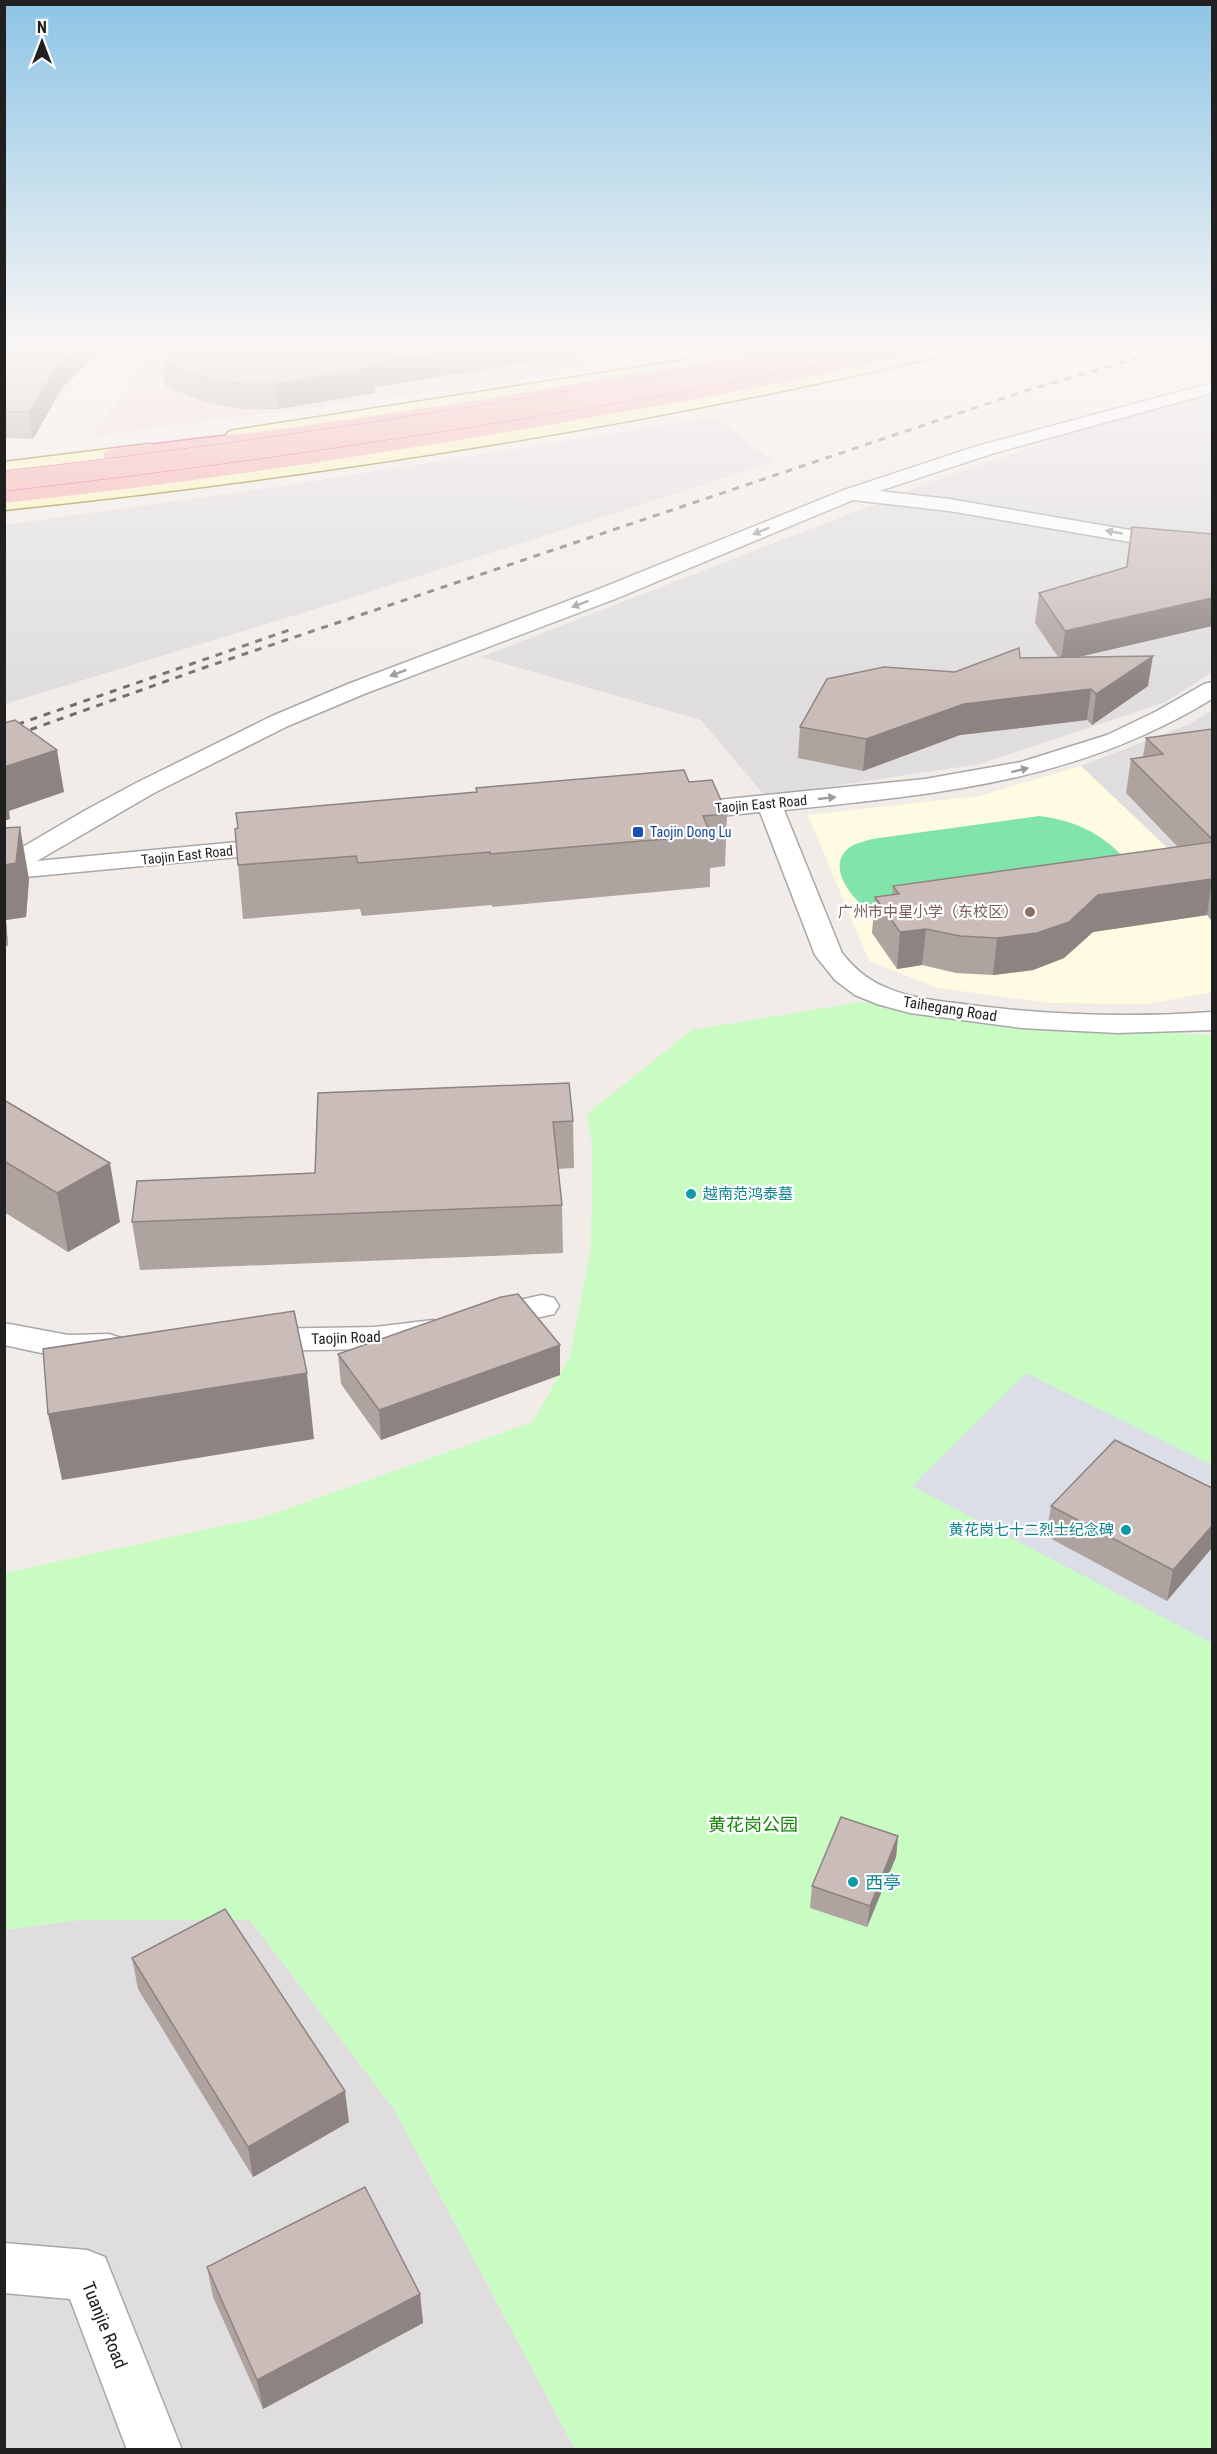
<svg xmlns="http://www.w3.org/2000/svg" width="1217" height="2454" font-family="'Roboto Condensed','Noto Sans SC',sans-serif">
  <rect width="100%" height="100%" fill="#f1ece7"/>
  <g fill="#dfddde">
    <path d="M1212,385V672L1166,702L980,764L765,796L701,720L481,657L934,481Z"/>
    <path d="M716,417L773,462L338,602L5,704V525L283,486Z"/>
    <path d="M1212,710V858L1182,862L1081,766L1190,724Z"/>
    <path d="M80,1920H250L394,2109L575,2449H5L4,1930Z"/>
  </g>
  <path fill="#f3d5da" d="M157,346H695L507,382L92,436Z"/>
  <path fill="#fffae2" d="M1081,766L1182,862L1212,858V992L1147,1004L1049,1003L938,988L869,961L808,815L979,796Z"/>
  <path fill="#c9fcc2" d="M860,1002L1021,1027L1212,1035V2449H575L394,2109L250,1920H80L5,1930L4,1573L264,1517L533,1422L570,1356L591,1248L592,1144L587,1114L692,1030Z"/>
  <path fill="#81e4ab" d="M1039,816C1078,821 1106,835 1131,866L885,918C880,916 873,914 868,910C851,898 825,865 850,847C856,843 866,841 872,839Z"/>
  <path fill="#dbdde7" d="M1026,1373L1212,1465V1643L912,1486Z"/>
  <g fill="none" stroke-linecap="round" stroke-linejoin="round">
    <defs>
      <g id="minor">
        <path d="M1212,383V393L991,454L879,491L949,499L1212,544V556L949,511L853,500L615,599L364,694L288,726L154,793L37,861L280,838L289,840L293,846L289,852L4,879V858L84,811L136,783L272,716L348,684L599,589L844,490L977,446Z"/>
        <path d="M1212,682V699C1076,782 939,794 784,810L842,953C854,968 867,980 885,987C911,999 941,1001 970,1005C1050,1015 1131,1018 1212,1012V1030L1117,1033L1021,1028L910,1013L877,1004L855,995L835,980L815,955L760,812L679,820L670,817L666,812L670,807L679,804L925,779L1021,762L1107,735L1157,711L1204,684Z"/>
        <path d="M542,1295L554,1298L559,1306L554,1314L486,1329L474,1326L469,1318L474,1310Z"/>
        <path d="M433,1320L445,1323L450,1331L445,1339L375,1349L257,1351L245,1348L239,1340L245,1332L257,1329L375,1327Z"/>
        <path d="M4,1323L68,1335L109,1334L121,1338L127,1346L121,1354C82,1365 43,1353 4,1345Z"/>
        <path d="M4,2243L87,2250L105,2257L182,2450H127L70,2299L4,2293Z"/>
      </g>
      <g id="secondary">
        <path d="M754,346H790L787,350L781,351L672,372L235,442L228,440L226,436L228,432L235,430L672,362Z"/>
        <path d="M940,346H971L968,350L962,351C647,426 326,476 4,510V498C318,465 632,418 940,346Z"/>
        <path d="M149,444L156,446L159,450L156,454L4,474V462Z"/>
      </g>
      <g id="trunk">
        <path d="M787,346H820L817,350L811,351L686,376L449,416L281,440L113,461L106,459L103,455L106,451L113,449L281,429L449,405L686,366Z"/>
        <path d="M904,346H934L931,350L925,351C802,381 677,403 552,424C370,456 188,483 4,503V491C188,471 371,444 553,413C670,393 788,374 904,346Z"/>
      </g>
    </defs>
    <use href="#minor" stroke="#a7a7a7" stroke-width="3"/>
    <use href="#secondary" stroke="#7f7500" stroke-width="3"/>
    <use href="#trunk" stroke="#e51e87" stroke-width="3"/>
    <use href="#minor" fill="#fff" fill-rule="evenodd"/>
    <use href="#secondary" fill="#fdf4b9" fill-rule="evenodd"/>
    <use href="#trunk" fill="#f6a7a6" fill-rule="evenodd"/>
    <g stroke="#6e6e6e" stroke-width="3" stroke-dasharray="7 7" stroke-linecap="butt">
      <path d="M4,729L295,628"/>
      <path d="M4,739L206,667L1028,390L1180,346"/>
    </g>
    <defs>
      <path id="trunk-bridge" d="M4,481C173,462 340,438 508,411C626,392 744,372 861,346"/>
    </defs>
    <use href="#trunk-bridge" stroke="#e51e87" stroke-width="21" stroke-linecap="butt"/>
    <use href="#trunk-bridge" stroke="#f6a7a6" stroke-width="20"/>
  </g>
  <g fill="#aea39f">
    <path d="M4,346H106L62,388L33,439L4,438Z"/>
    <path d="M183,346H628L375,387V393L278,409H240L204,402L165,386L162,361Z"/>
    <path d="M1132,527L1212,534V626L1079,657L1148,686L1092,725L1087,720L960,735L863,771L798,758L800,727L955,672L1020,658L1058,657L1035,623L1039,593L1126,567Z"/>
    <path d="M1212,729V921L1207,915L1093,932L1064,958L1033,970L993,975L956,973L922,965L897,969L872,933L875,897L892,895L893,886L1178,847L1126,793L1131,759L1143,757L1146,738Z"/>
    <path d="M689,782L727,814L725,866L710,868V887L492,907V905L362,916L360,909L243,919L238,865L476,792V788Z"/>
    <path d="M4,828L29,879L26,917L6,920L8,946L4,947Z"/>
    <path d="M318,1093L573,1121L574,1168L558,1169L562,1205L563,1253L140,1270L132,1222L315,1173Z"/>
    <path d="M4,1100L120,1222L68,1252L4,1212Z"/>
    <path d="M560,1345V1375L381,1440L341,1384L338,1354Z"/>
    <path d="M1212,1488L1167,1601L1046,1536L1051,1506Z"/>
    <path d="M898,1836L896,1857L867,1927L810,1908L812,1886Z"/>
    <path d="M132,1958L349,2122L253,2177L138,1989Z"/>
    <path d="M207,2267L420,2294L423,2323L263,2409L213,2297Z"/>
  </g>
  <g fill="#8d8482">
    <path d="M76,346H106L62,388L33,439L29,412L59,363Z"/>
    <path d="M475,346H628L375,387V393L278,409L276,384L368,363Z"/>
    <path d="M1212,598V626L1061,661L1065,631Z"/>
    <path d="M1153,656L1148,686L1092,725L1096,694Z"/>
    <path d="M1091,689L1087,720L960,735L863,771L866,739L964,704Z"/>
    <path d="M57,750L64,792L9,811L10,819L4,821V767Z"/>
    <path d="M20,827L29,879L26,917L6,920L8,946L4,925V865Z"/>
    <path d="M1212,879L1207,915L1093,932L1064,958L1033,970L993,975L997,938L1098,895Z"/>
    <path d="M926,929L922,965L897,969L900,932Z"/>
    <path d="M110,1163L120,1222L68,1252L57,1193Z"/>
    <path d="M560,1345V1375L381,1440L379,1410Z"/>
    <path d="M307,1373L314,1439L62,1480L48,1414Z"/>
    <path d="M1212,1526V1548L1167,1601L1173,1570Z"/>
    <path d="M898,1836L896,1857L867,1927L870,1906Z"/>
    <path d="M345,2091L349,2122L253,2177L248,2147Z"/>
    <path d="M420,2294L423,2323L263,2409L257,2380Z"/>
  </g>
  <g fill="#cabdb9" stroke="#8d8482" stroke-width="1.5">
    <path d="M4,346H76L59,363L29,412H4Z"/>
    <path d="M183,346H475L368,363L373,367L276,384H237L201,377L162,361Z"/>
    <path d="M1132,527L1212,534V598L1065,631L1039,593L1127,567Z"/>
    <path d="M1019,648L1020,658L1153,656L1096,694L1091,689L964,704L866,739L800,727L827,679L884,667L955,672Z"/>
    <path d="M15,720L57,750L4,767V723Z"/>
    <path d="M1212,729V839L1131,759L1163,754L1146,738Z"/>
    <path d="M684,770L689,782L712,780L727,814L703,816L711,835L490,854V852L358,863L356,856L238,865L235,829L238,828L236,813L477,792L476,788Z"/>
    <path d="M20,827L16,863L4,865V828Z"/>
    <path d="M1212,842V879L1098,895L1069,922L1037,933L997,938L960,936L926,929L900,932L875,897L899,894L893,886Z"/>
    <path d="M569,1083L573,1121L553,1122L562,1205L132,1222L137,1181L315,1173L318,1093Z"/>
    <path d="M4,1100L110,1163L57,1193L4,1161Z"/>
    <path d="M518,1294L560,1345L379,1410L338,1354L501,1297Z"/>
    <path d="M294,1311L307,1373L48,1414L43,1349Z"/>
    <path d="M1115,1440L1212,1488V1526L1173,1570L1051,1506Z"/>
    <path d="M841,1817L898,1836L870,1906L812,1886Z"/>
    <path d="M225,1909L345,2091L248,2147L132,1958Z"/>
    <path d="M365,2187L420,2294L257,2380L207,2267Z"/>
  </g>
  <defs><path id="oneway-solid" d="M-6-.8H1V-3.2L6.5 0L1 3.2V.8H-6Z" transform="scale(1.5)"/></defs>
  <g fill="#9b9b9b">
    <use href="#oneway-solid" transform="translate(761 531) rotate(158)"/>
    <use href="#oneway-solid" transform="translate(1114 532) rotate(-170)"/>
    <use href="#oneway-solid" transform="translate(580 604) rotate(159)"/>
    <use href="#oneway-solid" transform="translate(398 673) rotate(159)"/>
    <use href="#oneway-solid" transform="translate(1020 770) rotate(-14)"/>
    <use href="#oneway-solid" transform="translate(827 798) rotate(-6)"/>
  </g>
  <linearGradient id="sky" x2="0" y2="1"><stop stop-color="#8dc5e5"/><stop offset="0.5" stop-color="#f9f6f4"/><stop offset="1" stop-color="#f9f6f4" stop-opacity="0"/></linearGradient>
  <rect width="1217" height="690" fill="url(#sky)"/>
  <rect fill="#1a4fb4" stroke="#fff" stroke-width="2" x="632" y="826" width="12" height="12" rx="3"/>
  <circle fill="#8d6e63" stroke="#fff" stroke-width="2" cx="1030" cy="912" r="6"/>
  <g fill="#0f9aa8" stroke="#fff" stroke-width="2">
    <circle cx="691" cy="1194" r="6"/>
    <circle cx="1126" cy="1530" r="6"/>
    <circle cx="853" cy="1882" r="6"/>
  </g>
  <g text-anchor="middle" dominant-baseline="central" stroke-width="4.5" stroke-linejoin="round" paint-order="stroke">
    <g font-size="14" fill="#202020" stroke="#fff">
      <text transform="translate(761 804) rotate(-5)">Taojin East Road</text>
      <text transform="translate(187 855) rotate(-6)">Taojin East Road</text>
    </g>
    <g font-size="14" fill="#164399" stroke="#fff" text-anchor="start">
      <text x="650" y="832">Taojin Dong Lu</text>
    </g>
    <g font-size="15" fill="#785e54" stroke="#fff" text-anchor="end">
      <text x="1018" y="912">广州市中星小学（东校区）</text>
    </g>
    <g font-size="15" fill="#202020" stroke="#fff">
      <text transform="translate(950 1009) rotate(9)">Taihegang Road</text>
      <text transform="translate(346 1338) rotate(-2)">Taojin Road</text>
    </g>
    <g font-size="15" fill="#0d838f" stroke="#fff" text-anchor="start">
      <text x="703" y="1194">越南范鸿泰墓</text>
      <text x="1114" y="1530" text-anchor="end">黄花岗七十二烈士纪念碑</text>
    </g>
    <g font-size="18" fill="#138706" stroke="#fff">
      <text x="753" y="1824">黄花岗公园</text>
    </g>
    <g font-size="18" fill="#0d838f" stroke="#fff" text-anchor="start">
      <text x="865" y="1882">西亭</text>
    </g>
    <g font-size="18" fill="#202020" stroke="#fff">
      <text transform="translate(105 2325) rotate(68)">Tuanjie Road</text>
    </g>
  </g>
  <rect width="1217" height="2454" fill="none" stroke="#202020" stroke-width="12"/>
  <g transform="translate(42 42)" stroke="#ffffff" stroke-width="4.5" paint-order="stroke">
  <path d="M0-4.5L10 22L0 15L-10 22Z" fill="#202020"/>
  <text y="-9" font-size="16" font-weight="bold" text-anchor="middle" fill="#202020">N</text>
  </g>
</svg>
